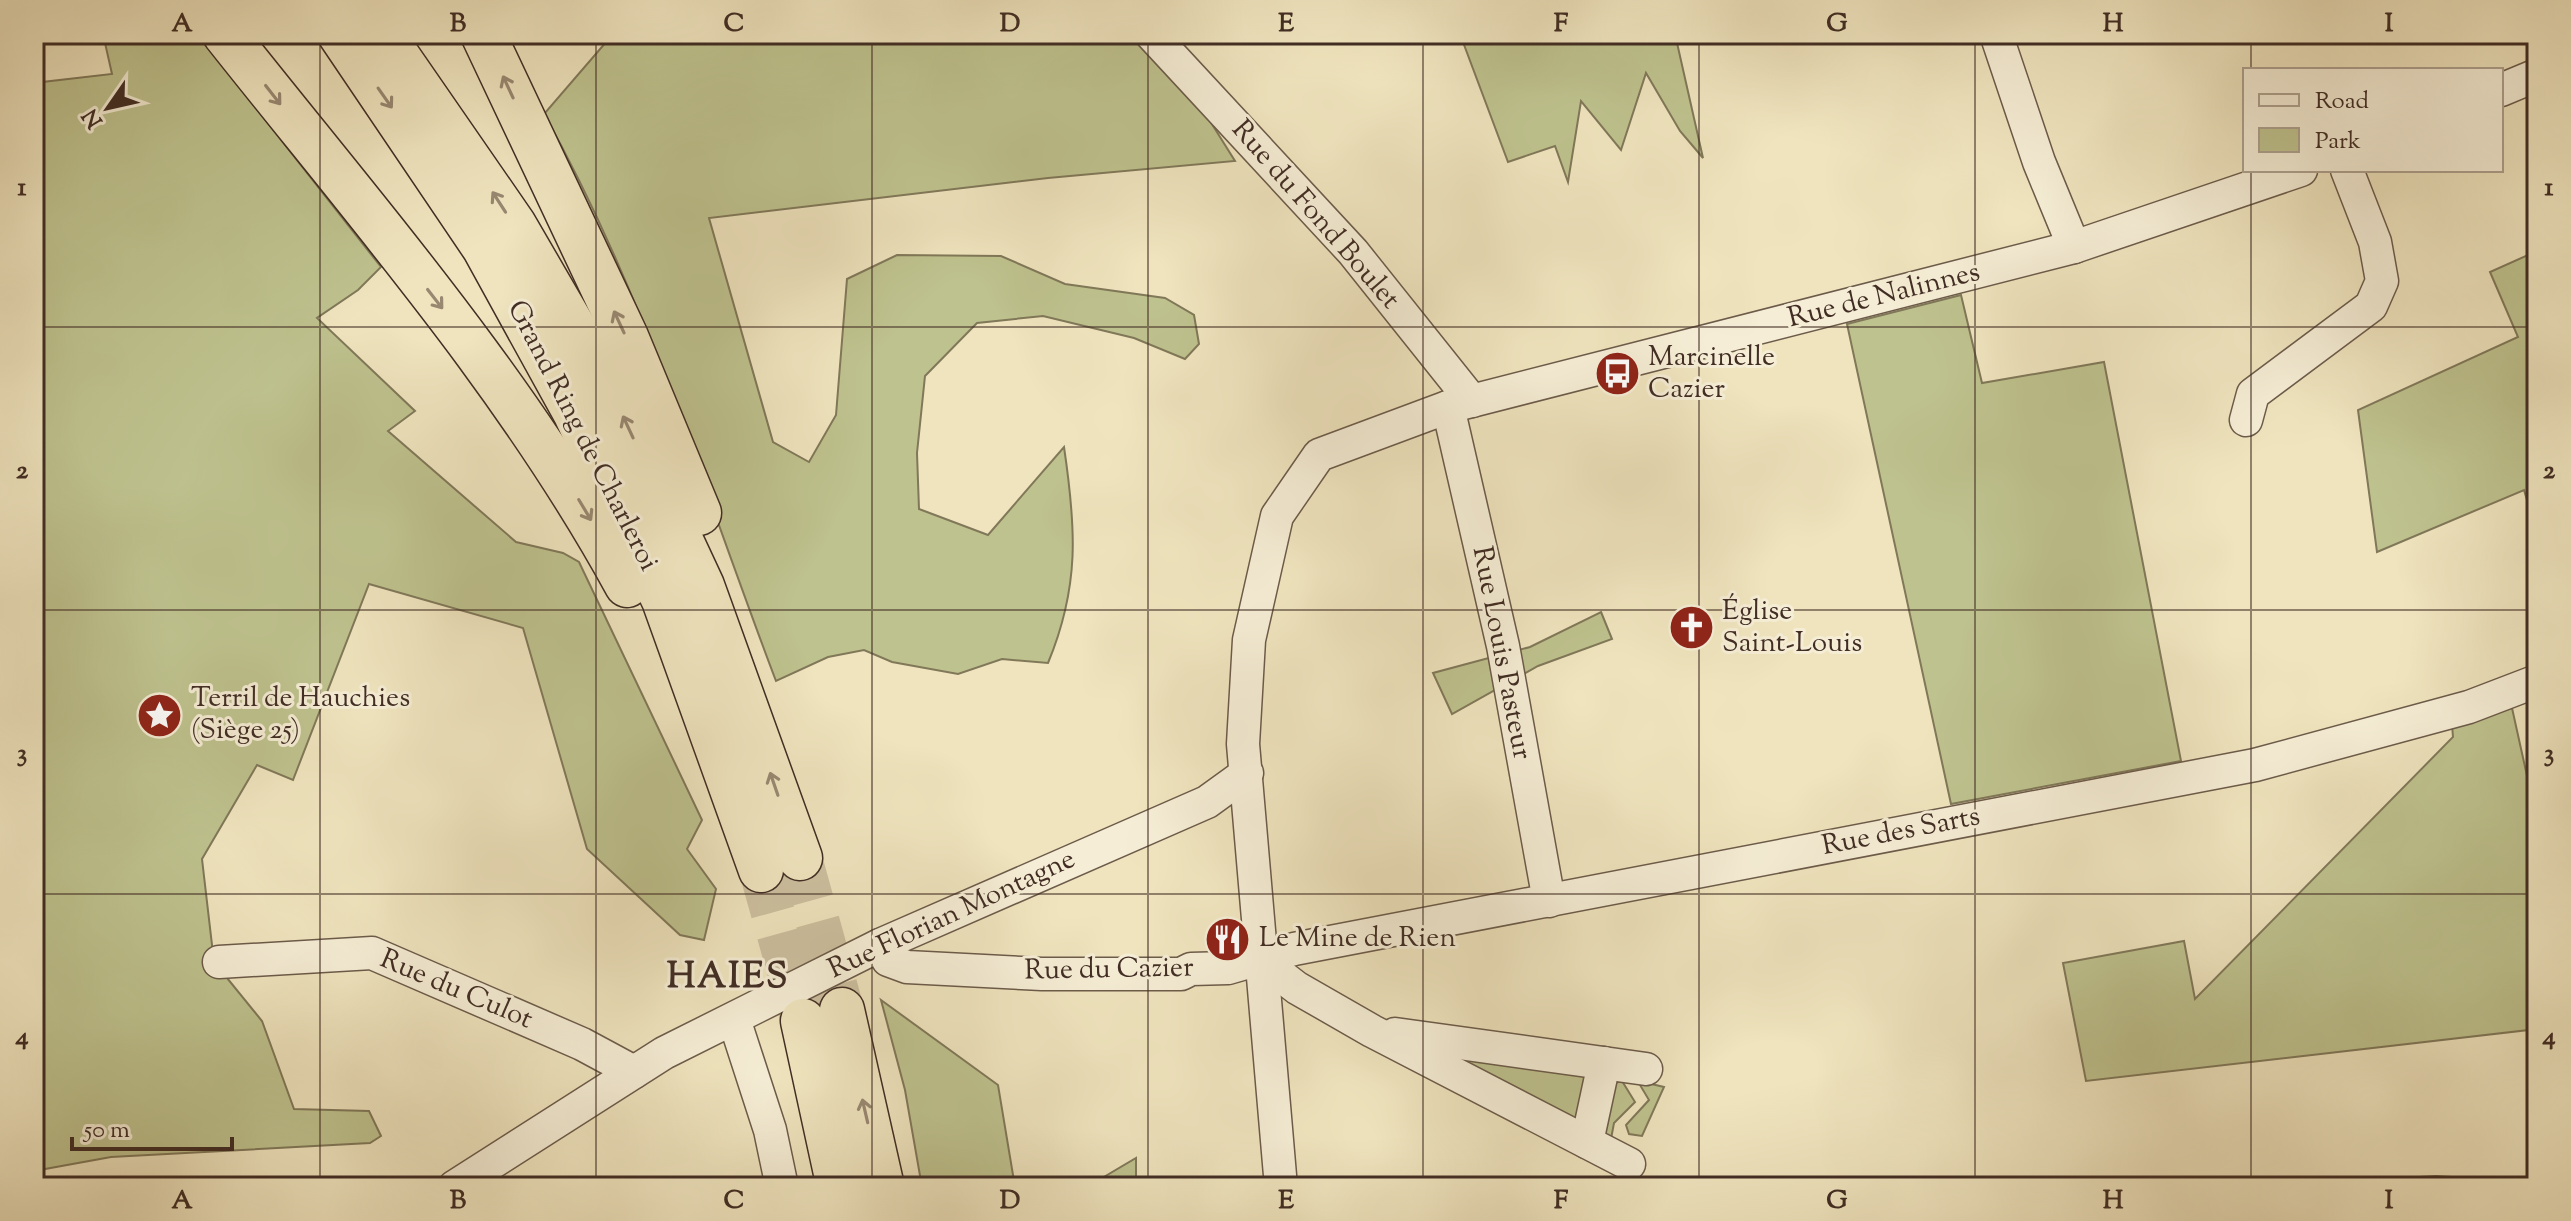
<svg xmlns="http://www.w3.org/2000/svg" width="2571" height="1221" font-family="'Sorts Mill Goudy',serif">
  <rect width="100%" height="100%" fill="#efe4be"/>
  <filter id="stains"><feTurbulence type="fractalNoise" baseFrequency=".0025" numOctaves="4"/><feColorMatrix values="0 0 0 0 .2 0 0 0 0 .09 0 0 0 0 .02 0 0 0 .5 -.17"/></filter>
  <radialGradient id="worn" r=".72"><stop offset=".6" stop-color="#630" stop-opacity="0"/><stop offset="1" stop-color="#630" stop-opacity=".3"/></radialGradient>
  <g fill="#bec28e" stroke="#807859" stroke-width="2">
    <path d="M103,34H198L381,267L358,290L317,318L415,411L388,431L516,542L563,553L579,562L702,820L687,849L716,889L704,940L680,935L587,849L523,628L369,584L293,780L257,765L202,859L214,962L262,1021L294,1109L369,1111L381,1136L370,1143L111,1157L34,1171V83L112,74Z"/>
    <path d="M613,34H1139L1200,105L1235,161L1048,178L709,218L773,442L809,462L836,415L847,279L897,255L1001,256L1065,284L1165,298L1194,315L1199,344L1185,359L1134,338L1043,316L977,323L925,376L917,453L919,509L988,535L1064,447C1076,528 1080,586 1048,663L1002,659L958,674L892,662L864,650L828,657L776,681C703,489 645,294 544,114Z"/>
    <path d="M1460,34H1675L1703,158L1680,131L1646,73L1621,150L1581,101L1568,182L1555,146L1508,162Z"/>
    <path d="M2537,251V534L2524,490L2377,552L2358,410L2518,337L2490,272Z"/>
    <path d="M1961,295L1982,383L2104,362L2181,761L1951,804L1847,324Z"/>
    <path d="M1601,612L1612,639L1538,666L1452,714L1433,673L1530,647Z"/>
    <path d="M2512,708L2537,821V1029L2086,1081L2063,963L2184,941L2195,999L2453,737L2452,725Z"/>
    <path d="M881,1000L998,1085L1014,1181L1022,1187H922L905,1090Z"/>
    <path d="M1435,1047L1584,1076L1587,1088L1575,1124Z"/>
    <path d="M1622,1081L1635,1102L1614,1123L1611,1139L1604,1137L1611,1084Z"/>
    <path d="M1643,1082L1664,1087L1642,1136L1629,1134L1626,1125L1649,1100L1640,1085Z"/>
    <path d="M1136,1158V1187H1087Z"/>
    <path d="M2436,1176L2452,1177L2476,1187H2356L2367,1180Z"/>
  </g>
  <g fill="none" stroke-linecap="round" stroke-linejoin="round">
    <g stroke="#ccbf9f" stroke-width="44" stroke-dasharray="44 22" stroke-linecap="butt">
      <path d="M800,858L842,1010"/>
      <path d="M761,870L803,1021"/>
    </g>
    <defs>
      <g id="minor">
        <path d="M1151,34L1353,252L1472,401"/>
        <path d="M1996,34L2039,162L2074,247"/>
        <path d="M2501,90L2537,75"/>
        <path d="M1448,407L1503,646L1549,901"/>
        <path d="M2246,420L2253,394L2371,306L2382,281L2375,242L2347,170"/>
        <path d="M880,945L888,960L907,967L1042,974H1181L1191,969L1228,968L1294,949L2255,765L2469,707L2537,681"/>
        <path d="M1258,958L1297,988L1372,1031L1629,1164"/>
        <path d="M219,962L372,953L582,1044L634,1072"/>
        <path d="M734,1019L770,1130L782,1187"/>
        <path d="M1395,1034L1646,1069"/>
        <path d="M1587,1142L1604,1063"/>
        <path d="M454,1187L664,1053L880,945L1207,802L1247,773"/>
        <path d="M1281,1187L1243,744L1249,640L1277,516L1319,455L1448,407L2074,247L2301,170"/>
      </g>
      <g id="highway">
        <path d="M225,34C366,212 518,385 627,585"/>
        <path d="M340,34L484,247L576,414L664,600L761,870"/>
        <path d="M382,34L514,225L615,399L702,586L800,858"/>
        <path d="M483,34L626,337L699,513"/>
        <path d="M842,1010L882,1187"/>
        <path d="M803,1021L839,1187"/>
      </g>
    </defs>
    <use href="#minor" stroke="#6c5b4a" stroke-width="35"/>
    <use href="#highway" stroke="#412d24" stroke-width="47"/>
    <use href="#minor" stroke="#f5edd5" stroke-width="32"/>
    <use href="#highway" stroke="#efe4be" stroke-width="44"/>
  </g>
  <defs><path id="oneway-shaft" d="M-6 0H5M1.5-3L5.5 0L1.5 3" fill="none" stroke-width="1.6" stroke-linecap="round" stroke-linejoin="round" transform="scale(2)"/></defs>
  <g stroke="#988871">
    <use href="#oneway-shaft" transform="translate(508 87) rotate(-115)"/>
    <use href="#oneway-shaft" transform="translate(273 95) rotate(52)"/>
    <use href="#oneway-shaft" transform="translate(385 98) rotate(55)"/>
    <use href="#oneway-shaft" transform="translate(499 202) rotate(-123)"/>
    <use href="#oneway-shaft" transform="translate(435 299) rotate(52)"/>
    <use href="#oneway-shaft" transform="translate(619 322) rotate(-115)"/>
    <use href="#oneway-shaft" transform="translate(628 427) rotate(-115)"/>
    <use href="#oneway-shaft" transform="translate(585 510) rotate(59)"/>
    <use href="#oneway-shaft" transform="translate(774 784) rotate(-109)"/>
    <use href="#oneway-shaft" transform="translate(865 1111) rotate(-103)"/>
  </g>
  <path fill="none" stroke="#412d24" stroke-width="2" stroke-opacity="0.55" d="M320,34V1187M596,34V1187M872,34V1187M1148,34V1187M1423,34V1187M1699,34V1187M1975,34V1187M2251,34V70M2251,170V1187M34,327H2537M34,610H2537M34,894H2537"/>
  <defs>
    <symbol id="bus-disc" viewBox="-11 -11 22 22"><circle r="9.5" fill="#8f2418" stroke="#f5edd5"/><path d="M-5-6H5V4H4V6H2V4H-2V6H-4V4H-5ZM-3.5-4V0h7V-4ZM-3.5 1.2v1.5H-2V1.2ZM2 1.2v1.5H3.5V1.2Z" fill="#fff"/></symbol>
    <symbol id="church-disc" viewBox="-11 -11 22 22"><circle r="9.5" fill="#8f2418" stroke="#f5edd5"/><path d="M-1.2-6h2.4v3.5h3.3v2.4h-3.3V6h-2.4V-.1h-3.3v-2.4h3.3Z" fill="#fff"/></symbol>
    <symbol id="sight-disc" viewBox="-11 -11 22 22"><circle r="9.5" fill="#8f2418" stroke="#f5edd5"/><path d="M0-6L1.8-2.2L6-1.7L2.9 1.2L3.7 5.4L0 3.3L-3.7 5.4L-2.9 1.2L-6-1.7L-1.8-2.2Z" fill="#fff"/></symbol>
    <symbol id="restaurant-disc" viewBox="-11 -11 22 22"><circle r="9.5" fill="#8f2418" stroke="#f5edd5"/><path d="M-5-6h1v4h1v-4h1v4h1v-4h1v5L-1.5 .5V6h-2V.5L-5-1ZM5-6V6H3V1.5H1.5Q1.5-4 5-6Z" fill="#fff"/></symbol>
  </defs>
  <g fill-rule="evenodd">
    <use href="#bus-disc" x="1592" y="348" width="51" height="51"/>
    <use href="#church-disc" x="1666" y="602" width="51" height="51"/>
    <use href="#sight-disc" x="134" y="690" width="51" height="51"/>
    <use href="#restaurant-disc" x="1202" y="914" width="51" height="51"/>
  </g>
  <g text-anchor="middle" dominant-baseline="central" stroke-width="6" stroke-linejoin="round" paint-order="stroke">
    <g font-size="28" fill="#412d24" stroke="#f5edd5">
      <text transform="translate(1315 215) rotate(49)">Rue du Fond Boulet</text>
      <text transform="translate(1884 296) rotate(-14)">Rue de Nalinnes</text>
      <text transform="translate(582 436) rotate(63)">Grand Ring de Charleroi</text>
      <text transform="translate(1501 653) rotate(79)">Rue Louis Pasteur</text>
      <text transform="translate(1901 832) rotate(-11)">Rue des Sarts</text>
      <text transform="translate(952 915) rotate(-25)">Rue Florian Montagne</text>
      <text transform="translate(1109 970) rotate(-1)">Rue du Cazier</text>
      <text transform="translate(456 990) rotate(23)">Rue du Culot</text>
    </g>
    <g font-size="28" fill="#412d24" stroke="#f5edd5" text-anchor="start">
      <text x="1648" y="358">Marcinelle<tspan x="1648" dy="32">Cazier</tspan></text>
      <text x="1722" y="612">Église<tspan x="1722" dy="32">Saint-Louis</tspan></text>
      <text x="191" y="699">Terril de Hauchies<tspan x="191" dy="32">(Siège 25)</tspan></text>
      <text x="1259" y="939">Le Mine de Rien</text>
    </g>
    <g font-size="36" font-weight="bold" letter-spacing="2" fill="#412d24" stroke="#f5edd5">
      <text x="728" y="978">HAIES</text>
    </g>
  </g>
  <rect width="2571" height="1221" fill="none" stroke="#efe4be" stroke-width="88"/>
  <rect x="2243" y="68" width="260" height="104" fill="#f5edd5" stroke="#ada08e" stroke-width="2"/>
  <rect x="2259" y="94" width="40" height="12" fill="#f5edd5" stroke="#ada08e" stroke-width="2"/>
  <text x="2315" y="108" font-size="24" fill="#412d24">Road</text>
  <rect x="2259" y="128" width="40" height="24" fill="#bec28e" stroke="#ada08e" stroke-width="2"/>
  <text x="2315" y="148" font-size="24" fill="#412d24">Park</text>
  <g transform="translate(108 108) rotate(236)" stroke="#f5edd5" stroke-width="6" paint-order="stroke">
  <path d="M0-6L14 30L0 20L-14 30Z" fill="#412d24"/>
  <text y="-12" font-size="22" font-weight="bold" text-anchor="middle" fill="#412d24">N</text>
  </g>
  <path d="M72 1137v12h160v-12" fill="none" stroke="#412d24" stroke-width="4"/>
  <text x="84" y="1137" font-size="24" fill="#412d24" stroke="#f5edd5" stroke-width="6" paint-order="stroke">50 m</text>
  <rect x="44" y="44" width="2483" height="1133" fill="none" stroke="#412d24" stroke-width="3"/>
  <g font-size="26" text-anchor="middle" font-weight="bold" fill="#412d24">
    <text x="182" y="31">A</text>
    <text x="458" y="31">B</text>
    <text x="734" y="31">C</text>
    <text x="1010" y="31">D</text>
    <text x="1286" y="31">E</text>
    <text x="1561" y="31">F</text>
    <text x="1837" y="31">G</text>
    <text x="2113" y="31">H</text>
    <text x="2389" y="31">I</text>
    <text x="22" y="195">1</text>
    <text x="2549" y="195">1</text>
    <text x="22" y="478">2</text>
    <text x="2549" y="478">2</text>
    <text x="22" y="761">3</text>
    <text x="2549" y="761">3</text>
    <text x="22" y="1044">4</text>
    <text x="2549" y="1044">4</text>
    <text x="182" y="1208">A</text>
    <text x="458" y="1208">B</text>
    <text x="734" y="1208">C</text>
    <text x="1010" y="1208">D</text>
    <text x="1286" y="1208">E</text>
    <text x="1561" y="1208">F</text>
    <text x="1837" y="1208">G</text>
    <text x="2113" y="1208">H</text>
    <text x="2389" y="1208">I</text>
  </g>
  <rect width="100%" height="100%" filter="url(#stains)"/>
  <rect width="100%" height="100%" fill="url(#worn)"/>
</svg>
